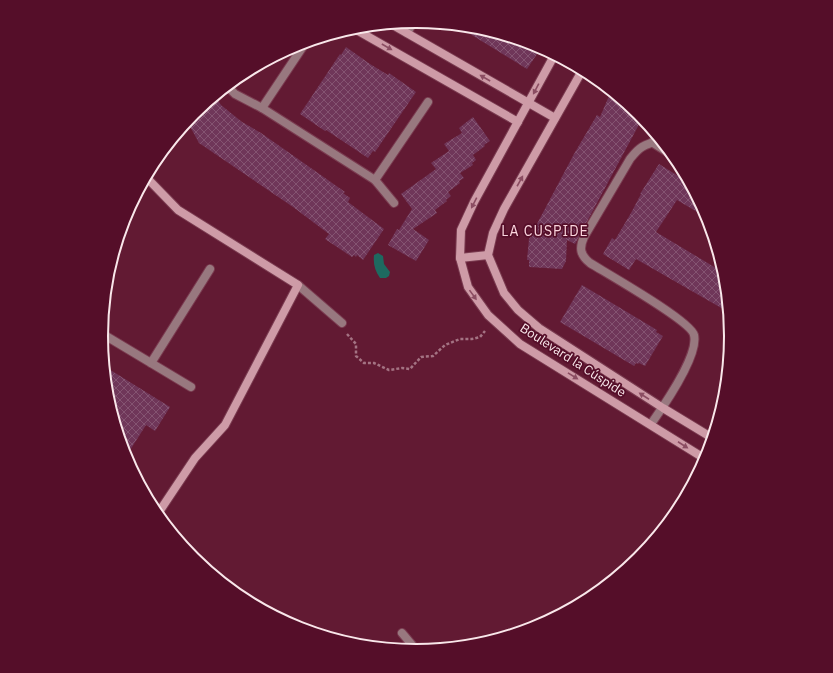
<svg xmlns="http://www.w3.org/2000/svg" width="833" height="673" font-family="'IBM Plex Sans',sans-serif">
  <defs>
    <pattern id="building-cross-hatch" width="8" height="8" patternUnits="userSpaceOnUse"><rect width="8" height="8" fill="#6f3659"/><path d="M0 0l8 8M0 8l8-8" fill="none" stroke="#845371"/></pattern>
  </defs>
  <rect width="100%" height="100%" fill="#621a33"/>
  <path fill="#1e6960" d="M378,253L383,256L384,264L390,272L389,276L386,278H380C375,271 373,264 374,255Z"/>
  <g fill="url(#building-cross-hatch)">
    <path d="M457,25L478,27L537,45L540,47L538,50L539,51L527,69L457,26Z"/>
    <path d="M346,47L370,64L388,75L389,73L416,92L375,152L373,151L368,158L326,130L325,131L300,114L340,54L341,55Z"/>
    <path d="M215,96L221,105L242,122L261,133L345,192L343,193L350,198L348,202L384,229L363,260L357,255L356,257L354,255L352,257L325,239L329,234L293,207L199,143L187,121L194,113Z"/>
    <path d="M609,96L619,102L621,98L643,117L575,244L567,240L566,261L562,269L529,267V260H527L529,239L574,154L597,115L600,117Z"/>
    <path d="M473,117L490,141L484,145L485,146L473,155L476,160L472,163L473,165L460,173L464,178L459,181L460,183L448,192L451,196L446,200L447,201L435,210L437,213L413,229L429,240L416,261L388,245L397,229L399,230L412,209L401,194L436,169L431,163L449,151L444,144L462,133L459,128Z"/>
    <path d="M659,164L691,184L709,219L677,200L656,232L726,274L730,313L636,259L629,270L603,254L612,238L615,240L631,213L641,194H640Z"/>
    <path d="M582,285L657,330L656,332L663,336L645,366L639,363L638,364L636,363L634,366L560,322Z"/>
    <path d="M104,366L170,407L155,431L146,425L125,458L107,398Z"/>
  </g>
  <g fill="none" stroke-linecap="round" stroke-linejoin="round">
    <defs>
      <g id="street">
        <path d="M407,33L414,21"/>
        <path d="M227,86L235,94L262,108L375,180L394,203"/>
        <path d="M262,108L306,42"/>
        <path d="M653,143L675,157"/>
        <path d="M375,180L428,102"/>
        <path d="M298,285L342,323"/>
        <path d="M101,333L191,387"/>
        <path d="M151,363L210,269"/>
        <path d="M651,424C663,407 699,355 694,335C691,321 606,273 590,263C580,255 579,248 584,237L630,159C634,154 637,150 642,147C650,142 652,145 659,137"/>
        <path d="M402,633L418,652"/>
      </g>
      <g id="secondary">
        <path d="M391,24L555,118"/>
        <path d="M353,28L518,122"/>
        <path d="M555,54L474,202L461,230L460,258L468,287L488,315L520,344L707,460"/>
        <path d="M583,69L504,209L493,233L488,255L504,293L518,310L539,328L663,408L714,439"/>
        <path d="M146,177L178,210L298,285L225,425L195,458L157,515"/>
        <path d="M460,258L488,255"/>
      </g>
    </defs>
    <use href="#street" stroke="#7a3b50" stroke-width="10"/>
    <use href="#secondary" stroke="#7a3b50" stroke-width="10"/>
    <path stroke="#a47383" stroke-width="2.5" stroke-dasharray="3 2" stroke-linecap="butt" d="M347,334L356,344V356L364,363H374L389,370L402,368L410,369L421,357L433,356L445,345L460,339H472L480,337L485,331"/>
    <use href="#street" stroke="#98787f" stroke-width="8"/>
    <use href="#secondary" stroke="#ce9ba7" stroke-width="8"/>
  </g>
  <defs><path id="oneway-solid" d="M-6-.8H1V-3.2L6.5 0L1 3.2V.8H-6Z"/></defs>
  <g fill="#8b4d62">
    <use href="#oneway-solid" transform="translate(387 47) rotate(30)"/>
    <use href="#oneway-solid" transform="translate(485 78) rotate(-150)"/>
    <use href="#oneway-solid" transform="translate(536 89) rotate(118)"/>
    <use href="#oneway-solid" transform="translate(520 181) rotate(-61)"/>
    <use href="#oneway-solid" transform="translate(474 203) rotate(117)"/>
    <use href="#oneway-solid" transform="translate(473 295) rotate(54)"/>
    <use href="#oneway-solid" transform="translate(573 376) rotate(32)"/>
    <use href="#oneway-solid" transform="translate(644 396) rotate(-147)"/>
    <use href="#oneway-solid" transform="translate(683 445) rotate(33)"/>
  </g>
  <g text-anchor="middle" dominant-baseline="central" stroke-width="3.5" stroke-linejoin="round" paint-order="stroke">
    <g font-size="13" fill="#f9e7ea" stroke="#550e29">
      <text transform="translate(573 360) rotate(33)">Boulevard la Cúspide</text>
    </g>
    <g font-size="14" letter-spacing="1" fill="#fad5dd" stroke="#550e29">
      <text x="545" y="231">LA CUSPIDE</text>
    </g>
  </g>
  <path d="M0 0H833V673H0ZM108 336a308 308 0 1 1 616 0a308 308 0 1 1-616 0Z" fill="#550e29" fill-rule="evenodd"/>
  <path fill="none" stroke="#f9e7ea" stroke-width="2" d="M108 336a308 308 0 1 1 616 0a308 308 0 1 1-616 0Z"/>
</svg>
